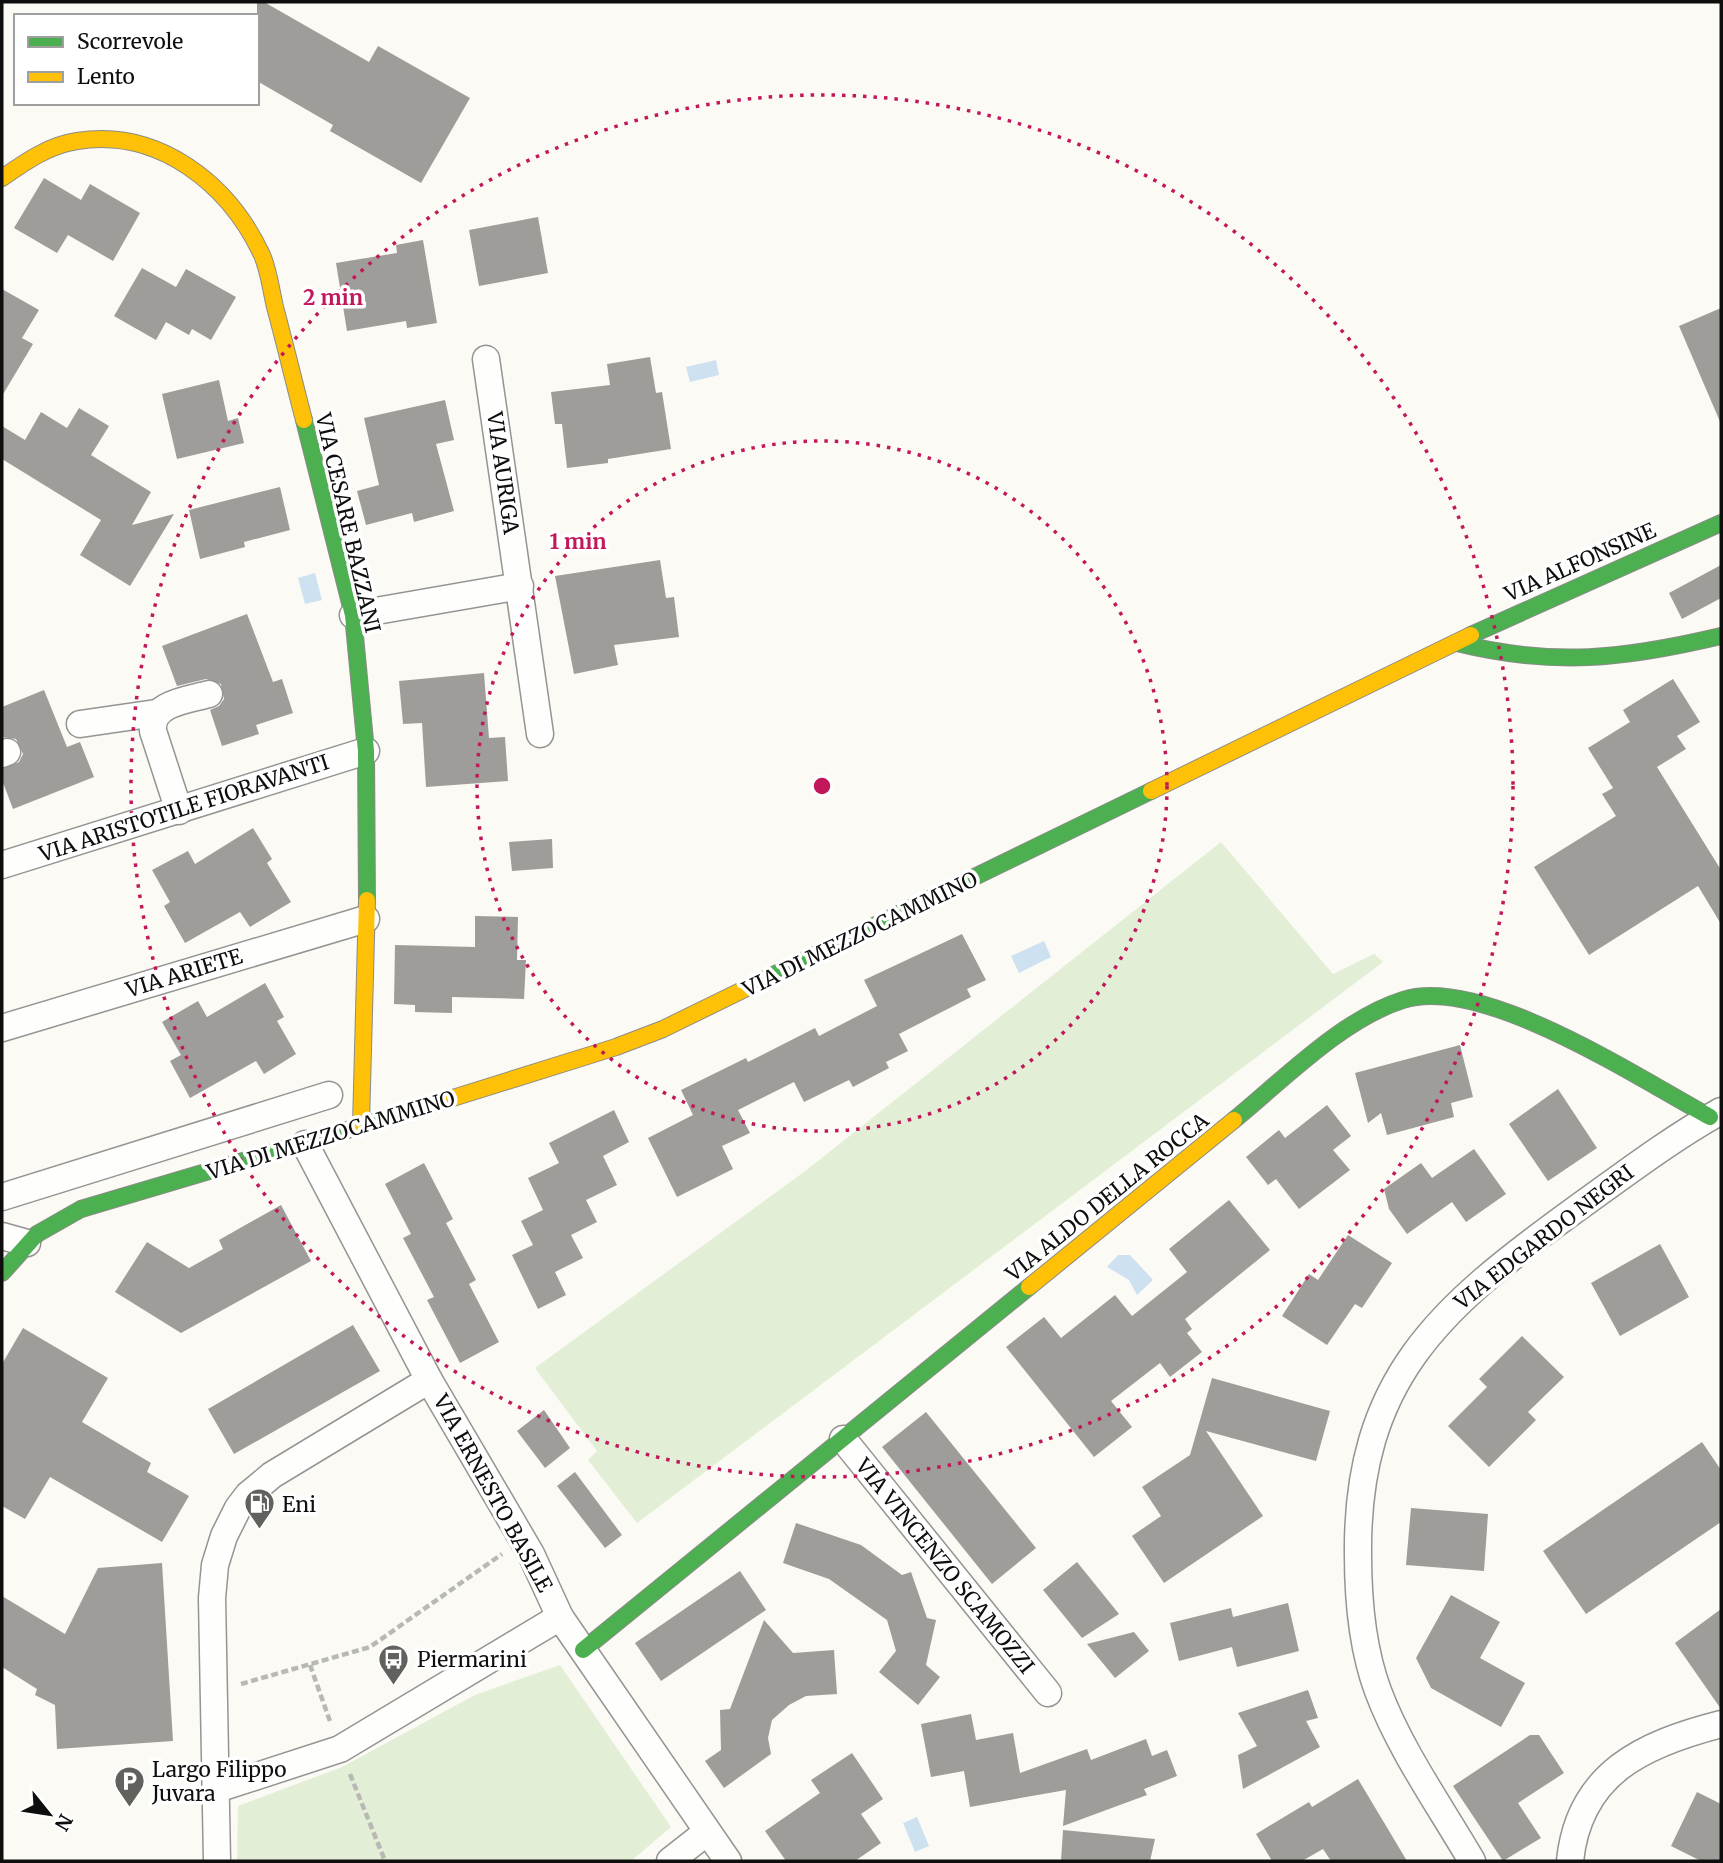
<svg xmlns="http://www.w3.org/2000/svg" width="1723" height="1863" font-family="Merriweather,serif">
  <rect width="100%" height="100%" fill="#fbfaf4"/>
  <g fill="#e2eed6">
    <path d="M1221,842L1333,974L1374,954L1383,962L637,1523L588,1460L597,1451L535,1368L804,1172Z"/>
    <path d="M560,1665L671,1827L631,1861H237L238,1806L342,1767L475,1695Z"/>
  </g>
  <g fill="#cee1f1">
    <path d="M716,360L719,375L690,382L686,367Z"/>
    <path d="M315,573L322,600L305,604L298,578Z"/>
    <path d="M1044,941L1051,957L1019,973L1011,956Z"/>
    <path d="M1118,1255H1130L1153,1280L1137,1295L1129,1280L1107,1267Z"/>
    <path d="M917,1817L929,1846L915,1852L903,1823Z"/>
  </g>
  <g fill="#9e9d99">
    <path d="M257,2H264L369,62L378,46L470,98L421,183L330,131L333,125L257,81Z"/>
    <path d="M44,178L81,200L90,184L140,213L113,261L68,235L57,253L14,228Z"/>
    <path d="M538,217L548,273L479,286L469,230Z"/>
    <path d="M423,240L437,323L407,328L406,321L347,331L336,263L397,253L396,245Z"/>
    <path d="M142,268L176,287L186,269L236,297L211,340L192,329L189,335L166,322L156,340L114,316Z"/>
    <path d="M2,289L39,310L22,338L33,344L2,396Z"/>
    <path d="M1721,308V424L1679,326Z"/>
    <path d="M650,357L656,393L662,392L671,449L608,459V463L567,468L562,424H555L551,392L610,385L607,364Z"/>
    <path d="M219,380L228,421L238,418L244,443L177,459L162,394Z"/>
    <path d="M445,400L454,440L436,444L454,511L414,522L412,513L366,525L357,491L379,485L364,418Z"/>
    <path d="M79,408L109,426L91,455L151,492L132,525L174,514L130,586L80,555L101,520L2,459V426L25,440L41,412L67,428Z"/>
    <path d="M280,487L290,530L244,542L245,547L200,559L189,510Z"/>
    <path d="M660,560L666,598L674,597L679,637L614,645L618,665L574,674L555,576Z"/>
    <path d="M1721,565V598L1682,619L1669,593Z"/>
    <path d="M247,614L273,682L282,679L293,713L256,725L259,734L222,746L210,710L219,706L224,699L221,684L206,679L177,686L162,646Z"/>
    <path d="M484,673L489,738L505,737L508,781L426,787L422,723L403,724L399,681Z"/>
    <path d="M1673,679L1700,722L1677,736L1686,749L1657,767L1721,870V924L1698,886L1589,955L1534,867L1616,816L1602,794L1613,788L1588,748L1630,722L1623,710Z"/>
    <path d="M44,690L67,747L80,742L94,777L13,809L2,780V769L19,762L23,754L16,739L2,737V707Z"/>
    <path d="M253,828L272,859L267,863L291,902L250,927L240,912L185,943L164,906L170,902L152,870L188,851L195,864Z"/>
    <path d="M552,839L553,868L512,871L509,842Z"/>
    <path d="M475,916L518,917L517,960H526L524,999L452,997V1013L415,1012V1005L394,1004L395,945L475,947Z"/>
    <path d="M962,934L986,980L967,989L971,997L899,1034L908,1051L886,1062L889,1068L853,1087L849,1080L804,1102L794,1082L738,1110L750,1133L722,1146L733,1169L677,1197L648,1138L693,1115L681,1090L746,1058L748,1062L815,1028L819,1036L877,1006L864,980Z"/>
    <path d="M265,983L284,1017L277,1021L296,1054L264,1074L256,1061L190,1098L170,1061L181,1055L162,1022L198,1001L207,1017Z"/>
    <path d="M1460,1045L1473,1097L1451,1103L1454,1117L1387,1135L1381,1113L1368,1123L1355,1073Z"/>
    <path d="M1558,1089L1597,1148L1548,1181L1509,1124Z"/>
    <path d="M1327,1105L1351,1136L1333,1150L1350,1170L1299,1209L1276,1179L1268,1185L1246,1157L1279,1130L1285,1138Z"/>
    <path d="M614,1110L629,1142L603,1156L617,1185L586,1200L597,1222L571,1235L583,1258L555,1272L566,1295L538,1309L512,1255L533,1245L521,1221L543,1210L528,1178L559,1163L549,1143Z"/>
    <path d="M1474,1149L1506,1194L1466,1222L1452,1202L1407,1234L1389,1209L1384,1189L1421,1163L1432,1178Z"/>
    <path d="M424,1163L453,1219L446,1223L476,1280L469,1284L499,1342L460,1363L427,1300L434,1297L403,1238L411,1234L385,1184Z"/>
    <path d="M1229,1200L1270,1250L1185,1319L1192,1329L1187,1333L1202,1352L1170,1377L1160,1363L1111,1401L1132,1427L1094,1457L1006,1347L1044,1317L1061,1338L1115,1295L1132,1316L1187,1272L1169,1249Z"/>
    <path d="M281,1205L311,1261L181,1333L115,1292L147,1242L189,1268L223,1249L219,1240Z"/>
    <path d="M1348,1235L1392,1263L1362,1308L1355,1304L1327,1345L1282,1316L1309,1274L1318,1280Z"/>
    <path d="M1660,1244L1689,1297L1620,1336L1591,1283Z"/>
    <path d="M353,1325L380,1371L234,1454L208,1409Z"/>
    <path d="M23,1328L108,1378L82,1422L151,1463L147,1472L189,1496L162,1542L50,1477L25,1519L2,1506V1364Z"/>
    <path d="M1522,1336L1564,1377L1528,1412L1536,1420L1489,1467L1448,1426L1487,1387L1479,1379Z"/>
    <path d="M1212,1378L1330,1411L1316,1461L1206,1431L1263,1516L1164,1583L1132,1536L1161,1516L1142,1487L1190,1455Z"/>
    <path d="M544,1410L570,1448L545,1468L517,1431Z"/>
    <path d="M926,1412L1036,1548L992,1584L882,1447Z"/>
    <path d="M1702,1442L1721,1470V1522L1586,1614L1543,1551Z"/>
    <path d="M575,1472L622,1535L605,1548L557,1486Z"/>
    <path d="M1411,1508L1488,1514L1484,1571L1406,1565Z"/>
    <path d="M796,1523L861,1545L902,1575L911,1572L927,1618L936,1620L926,1665L940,1677L918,1705L879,1672L896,1651L887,1620L829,1579L783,1563Z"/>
    <path d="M1077,1562L1119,1614L1082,1638L1043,1590Z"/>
    <path d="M162,1563L173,1741L57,1749L55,1705L35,1695L37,1689L2,1667V1596L65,1634L98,1568Z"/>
    <path d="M740,1571L766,1610L661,1681L635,1643Z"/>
    <path d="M1451,1595L1500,1622L1480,1658L1525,1683L1501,1727L1431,1688L1416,1658Z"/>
    <path d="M1288,1603L1299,1651L1237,1667L1232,1647L1179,1661L1170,1623L1231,1608L1233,1617Z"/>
    <path d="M1721,1609V1709L1675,1643Z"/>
    <path d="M764,1620L793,1653L834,1650L837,1694L806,1696L789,1705L772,1720L768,1738L771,1754L724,1788L705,1761L721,1750L720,1710L730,1709Z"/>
    <path d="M1134,1632L1149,1651L1115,1678L1087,1644Z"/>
    <path d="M1308,1690L1318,1718L1306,1721L1320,1747L1243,1789L1238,1755L1257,1746L1238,1713Z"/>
    <path d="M971,1714L976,1740L1013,1733L1020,1773L1087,1749L1091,1760L1146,1739L1152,1756L1167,1750L1177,1776L1144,1789L1147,1795L1063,1826L1066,1790L970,1807L964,1771L931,1777L921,1724Z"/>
    <path d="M1530,1735H1539L1564,1773L1518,1803L1541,1838L1503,1861L1453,1786Z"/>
    <path d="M852,1753L883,1799L861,1814L881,1843L855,1861H786L765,1831L820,1793L811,1780Z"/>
    <path d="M1358,1779L1407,1861H1331L1323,1849L1302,1861H1272L1256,1834L1309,1802L1312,1807Z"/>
    <path d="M1697,1792L1721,1804V1861H1701L1671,1846Z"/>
    <path d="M1063,1830L1155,1839L1150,1861H1061Z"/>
  </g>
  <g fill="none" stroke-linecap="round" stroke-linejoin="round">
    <defs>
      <g id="street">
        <path d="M486,359L540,734"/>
        <path d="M353,615L520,586"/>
        <path d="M80,724L156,713"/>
        <path d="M2,754L7,752"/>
        <path d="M179,811L153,731C150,703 188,700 209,694"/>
        <path d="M2,865L366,751"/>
        <path d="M2,1028L366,919"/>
        <path d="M305,1144L429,1380L531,1554L560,1617L728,1861"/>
        <path d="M2,1197L329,1095"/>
        <path d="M2,1236L27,1243"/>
        <path d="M843,1439L1048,1693"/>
        <path d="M217,1789L340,1749L560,1617"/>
        <path d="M217,1861L212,1598L215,1565L224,1536L238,1508L248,1495L272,1475L429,1380"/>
        <path d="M670,1861L707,1832"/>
        <path d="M1472,1861C1440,1806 1400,1750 1378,1691C1362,1648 1358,1600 1358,1555C1356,1379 1440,1308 1572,1212C1621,1177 1669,1140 1721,1111"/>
        <path d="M1570,1861C1579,1773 1643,1744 1721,1724"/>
      </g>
      <g id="fast">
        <path d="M304,420L353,615L366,751L367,900"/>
        <path d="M1471,635L1721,523"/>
        <path d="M1457,643C1554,667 1624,659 1721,636"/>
        <path d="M763,980L1151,791"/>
        <path d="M1234,1120C1283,1080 1342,1019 1403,1000C1481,974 1640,1079 1710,1117"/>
        <path d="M2,1273L37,1234L81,1209L408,1112"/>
        <path d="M583,1650L1029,1287"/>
      </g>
      <g id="slow">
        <path d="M2,178C25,162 49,145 77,141C159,128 229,184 262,255C269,271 271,290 275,307C285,344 294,382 304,420"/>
        <path d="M1151,791L1471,635"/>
        <path d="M408,1112L616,1047L663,1029L763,980"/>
        <path d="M361,1125L367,900"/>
        <path d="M1029,1287L1234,1120"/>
      </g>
    </defs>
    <use href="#street" stroke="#959492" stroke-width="29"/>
    <use href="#fast" stroke="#8b8b88" stroke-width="18"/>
    <use href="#slow" stroke="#8b8b88" stroke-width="18"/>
    <g stroke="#b8b8b7" stroke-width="4.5" stroke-dasharray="7 3.5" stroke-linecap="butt">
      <path d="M310,1665L331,1724"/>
      <path d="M241,1684L370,1647L502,1554"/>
      <path d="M350,1774L385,1861"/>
    </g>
    <use href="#street" stroke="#fefefd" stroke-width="26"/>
    <use href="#fast" stroke="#4caf50" stroke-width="16"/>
    <use href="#slow" stroke="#ffc107" stroke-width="16"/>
  </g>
  <g fill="none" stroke="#c2185b" stroke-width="3.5" stroke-dasharray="3.5 7">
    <circle cx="822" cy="786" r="345"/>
    <circle cx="822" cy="786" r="691"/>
  </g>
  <defs>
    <symbol id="fuel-pin" viewBox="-11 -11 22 30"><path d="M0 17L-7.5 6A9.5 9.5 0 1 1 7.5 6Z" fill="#61615e" stroke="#fff"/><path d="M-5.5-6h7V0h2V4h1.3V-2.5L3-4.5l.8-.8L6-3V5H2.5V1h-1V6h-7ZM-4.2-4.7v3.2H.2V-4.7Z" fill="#fff"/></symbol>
    <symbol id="bus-pin" viewBox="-11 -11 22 30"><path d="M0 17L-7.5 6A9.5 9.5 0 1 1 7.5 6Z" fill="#61615e" stroke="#fff"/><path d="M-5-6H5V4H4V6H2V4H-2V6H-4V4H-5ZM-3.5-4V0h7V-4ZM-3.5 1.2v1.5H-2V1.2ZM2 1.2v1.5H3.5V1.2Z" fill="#fff"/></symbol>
    <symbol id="parking-pin" viewBox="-11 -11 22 30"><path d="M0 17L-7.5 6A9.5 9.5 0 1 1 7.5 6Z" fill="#61615e" stroke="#fff"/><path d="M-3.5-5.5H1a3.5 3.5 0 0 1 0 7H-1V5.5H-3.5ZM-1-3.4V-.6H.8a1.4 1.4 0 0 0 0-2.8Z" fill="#fff"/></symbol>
  </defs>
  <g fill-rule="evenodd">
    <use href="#fuel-pin" x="242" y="1486" width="35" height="47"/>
    <use href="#bus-pin" x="376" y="1642" width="35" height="47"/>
    <use href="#parking-pin" x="112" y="1764" width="35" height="47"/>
  </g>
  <g text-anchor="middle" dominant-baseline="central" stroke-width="7" stroke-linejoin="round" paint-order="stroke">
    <g font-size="21" fill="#0e0e0e" stroke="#fff">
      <text transform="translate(503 473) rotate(82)">VIA AURIGA</text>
      <text transform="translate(348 523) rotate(77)">VIA CESARE BAZZANI</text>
      <text transform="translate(1580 562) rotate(-24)">VIA ALFONSINE</text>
      <text transform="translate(184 808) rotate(-18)">VIA ARISTOTILE FIORAVANTI</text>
      <text transform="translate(860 934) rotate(-26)">VIA DI MEZZOCAMMINO</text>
      <text transform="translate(184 973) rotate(-17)">VIA ARIETE</text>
      <text transform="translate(331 1135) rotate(-17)">VIA DI MEZZOCAMMINO</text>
      <text transform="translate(1107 1197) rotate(-39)">VIA ALDO DELLA ROCCA</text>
      <text transform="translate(1544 1237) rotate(-38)">VIA EDGARDO NEGRI</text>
      <text transform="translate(493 1493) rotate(61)">VIA ERNESTO BASILE</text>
      <text transform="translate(945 1566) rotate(51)">VIA VINCENZO SCAMOZZI</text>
    </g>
    <g font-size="21" fill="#0e0e0e" stroke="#fff" text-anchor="start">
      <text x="282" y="1504">Eni</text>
      <text x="417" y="1659">Piermarini</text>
      <text x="152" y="1769">Largo Filippo<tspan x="152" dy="24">Juvara</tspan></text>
    </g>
  </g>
  <circle cx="822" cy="786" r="10" fill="#c2185b" stroke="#fff" stroke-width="3.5"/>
  <g font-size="21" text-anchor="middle" font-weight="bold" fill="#c2185b" stroke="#fff" stroke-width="7" stroke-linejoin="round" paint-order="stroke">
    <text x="333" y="305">2 min</text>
    <text x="578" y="549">1 min</text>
  </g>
  <rect width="1723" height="1863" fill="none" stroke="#0e0e0e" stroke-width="7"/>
  <rect x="14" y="14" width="245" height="91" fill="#ffffff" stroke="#9f9f9f" stroke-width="2"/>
  <rect x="28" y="37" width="35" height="10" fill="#4caf50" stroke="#9f9f9f" stroke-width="2"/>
  <text x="77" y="49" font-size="21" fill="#0e0e0e">Scorrevole</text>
  <rect x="28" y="72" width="35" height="10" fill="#ffc107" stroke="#9f9f9f" stroke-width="2"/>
  <text x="77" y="84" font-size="21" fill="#0e0e0e">Lento</text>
  <g transform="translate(49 1814) rotate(120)" stroke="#ffffff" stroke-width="5" paint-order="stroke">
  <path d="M0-5L12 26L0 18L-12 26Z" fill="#0e0e0e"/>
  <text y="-10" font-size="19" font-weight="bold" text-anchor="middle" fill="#0e0e0e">N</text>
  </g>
</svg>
